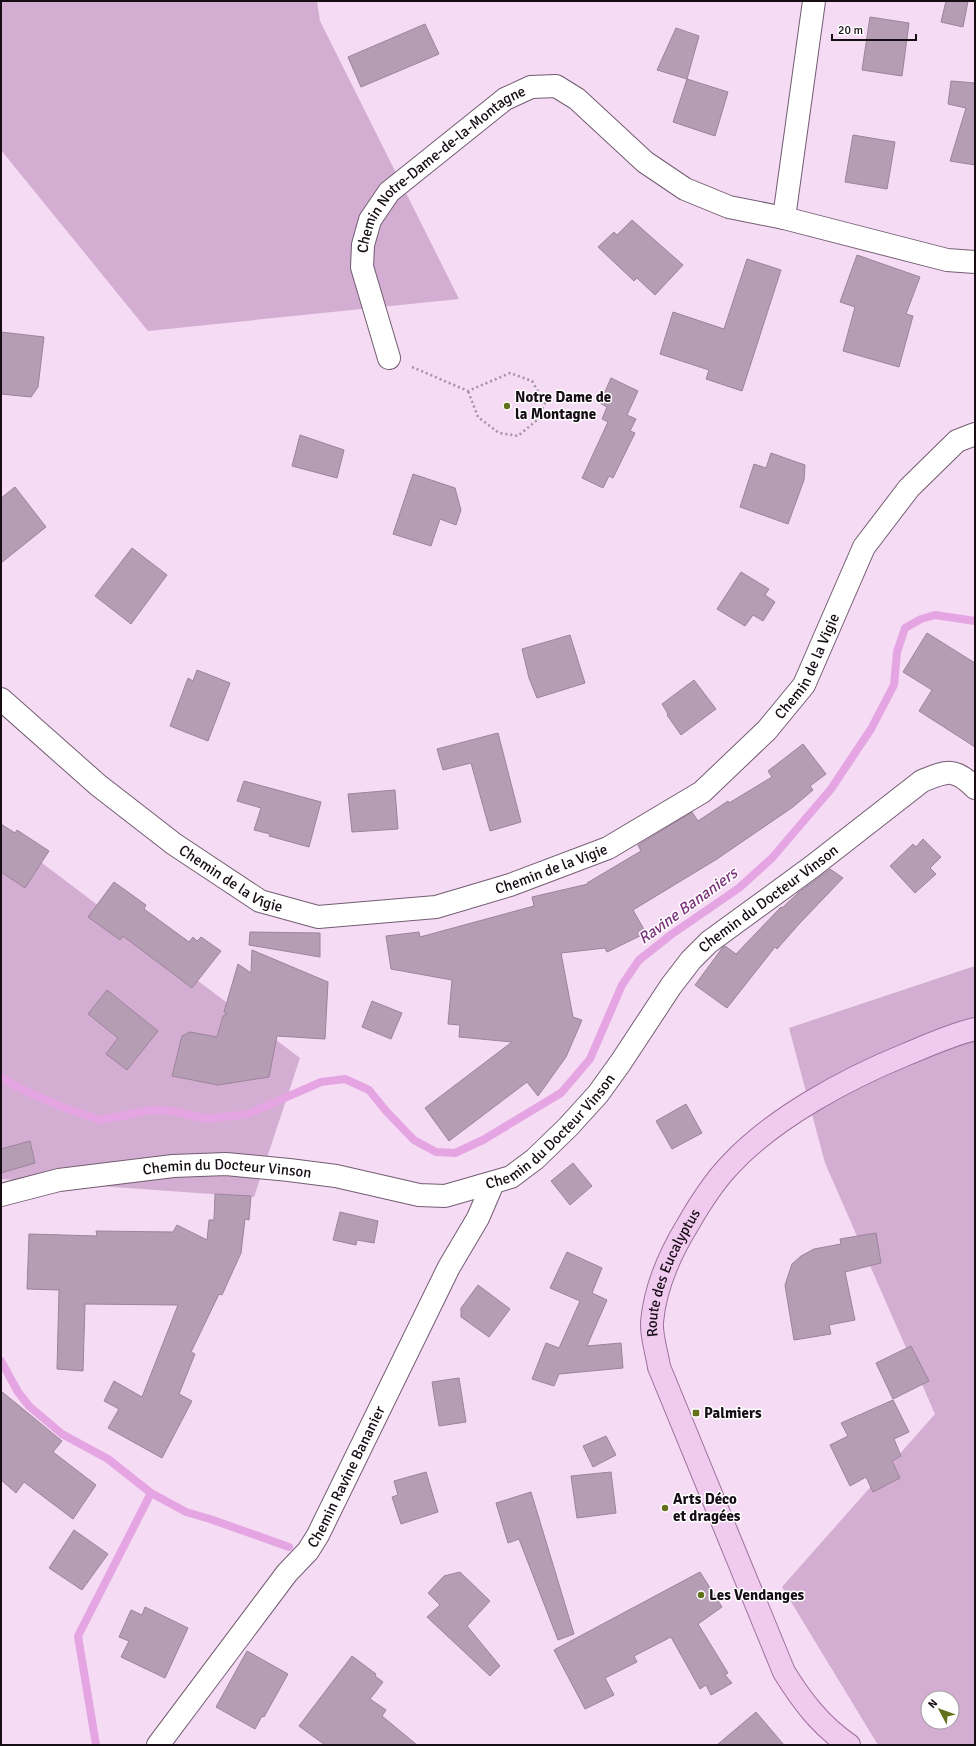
<svg xmlns="http://www.w3.org/2000/svg" width="976" height="1746" font-family="Signika,sans-serif">
  <rect width="100%" height="100%" fill="#f5dbf4"/>
  <g fill="#d4add2" fill-rule="evenodd">
    <path d="M1,1H317L320,21L459,299L148,331L1,150Z"/>
    <path d="M1,832L300,1058L254,1197L1,1179Z"/>
    <path d="M975,966V1745H878L782,1587L935,1414L825,1163L789,1028ZM928,1698H952V1722H928Z"/>
  </g>
  <g fill="none" stroke-linecap="round" stroke-linejoin="round">
    <g stroke="#e4a5e2" stroke-width="8">
      <path d="M1,1077L21,1089L62,1107L101,1120L152,1110L172,1111L207,1119L248,1114L321,1082L345,1079L369,1090L386,1111L414,1140L436,1152L455,1153L483,1140L561,1093L590,1059L622,985L639,960L672,934L739,888L772,858L831,789L871,729L894,685L897,652L905,628L921,619L935,615L975,621"/>
      <path d="M1,1361L18,1392L29,1406L62,1434L108,1459L151,1493L186,1512L210,1519L289,1547"/>
      <path d="M96,1745L78,1636L151,1493"/>
    </g>
  </g>
  <g fill="#b59db4" stroke="#9c849b">
    <path d="M946,1H968L963,27L941,22Z"/>
    <path d="M870,17L909,23L902,76L862,70Z"/>
    <path d="M425,24L439,54L361,87L348,57Z"/>
    <path d="M676,28L699,36L687,79L728,92L715,136L673,122L687,79L657,70Z"/>
    <path d="M951,81L975,83V165L950,161L966,108L948,104Z"/>
    <path d="M853,135L895,142L887,189L845,182Z"/>
    <path d="M632,220L683,265L655,295L637,278L634,281L598,247L614,232L617,235Z"/>
    <path d="M857,255L920,277L906,314L913,316L899,367L843,351L855,307L840,302Z"/>
    <path d="M747,259L781,270L742,391L706,379L709,370L660,354L673,312L724,329Z"/>
    <path d="M1,332L44,337L38,387L31,397L1,394Z"/>
    <path d="M611,378L638,391L627,415L636,419L630,431L635,433L613,478L609,476L603,488L582,478L608,422L602,419L607,407L600,403Z"/>
    <path d="M300,435L344,450L337,478L292,466Z"/>
    <path d="M771,453L805,465L804,480L788,524L740,507L754,464L766,468Z"/>
    <path d="M413,474L455,488L461,510L456,525L440,519L431,546L393,534Z"/>
    <path d="M15,487L46,527L1,563V498Z"/>
    <path d="M132,548L167,575L131,624L95,596Z"/>
    <path d="M741,572L769,589L765,595L775,602L763,621L753,615L745,626L717,609Z"/>
    <path d="M927,633L975,663V747L919,711L932,690L903,672Z"/>
    <path d="M570,635L585,683L537,698L529,678L522,649Z"/>
    <path d="M197,670L230,683L208,741L170,726L188,678L193,681Z"/>
    <path d="M694,680L716,709L681,735L667,715L668,714L662,704Z"/>
    <path d="M498,733L521,822L490,831L471,763L443,770L437,749Z"/>
    <path d="M803,744L826,774L810,786L813,790L793,807L717,859L633,910L646,933L607,952L605,948L561,953L573,1017L582,1020L566,1057L538,1096L527,1082L449,1141L425,1108L512,1042L459,1037L460,1025L448,1024L452,980L391,969L386,936L419,932L420,937L534,906L532,897L588,884L587,883L641,851L638,845L692,812L698,821L728,801L729,803L772,777L768,771Z"/>
    <path d="M244,781L321,802L309,847L269,836L270,834L254,830L261,808L237,801Z"/>
    <path d="M395,790L398,829L352,832L348,794Z"/>
    <path d="M1,824L15,833L17,830L49,851L25,888L1,872Z"/>
    <path d="M923,839L941,857L930,868L936,874L915,893L890,866L913,844L916,847Z"/>
    <path d="M830,869L843,878L799,924L777,949L775,947L727,1008L695,985L723,947L725,946L736,954L781,907L782,908L798,893Z"/>
    <path d="M114,882L146,905L144,909L189,942L193,937L197,941L201,937L221,951L192,988L123,936L120,940L88,917Z"/>
    <path d="M250,932L320,933V957L249,945Z"/>
    <path d="M252,950L328,982L325,1039L277,1036L269,1077L218,1085L172,1076L182,1036L190,1032L217,1037L223,1016L227,1014L224,1012L238,964L251,973Z"/>
    <path d="M107,990L158,1031L127,1070L106,1054L118,1038L88,1014Z"/>
    <path d="M372,1001L402,1013L391,1039L362,1027Z"/>
    <path d="M686,1104L702,1133L672,1149L656,1121Z"/>
    <path d="M30,1141L35,1163L1,1173V1149Z"/>
    <path d="M573,1163L592,1186L570,1205L551,1181Z"/>
    <path d="M215,1194L251,1196L249,1220L245,1219L241,1253L222,1295L219,1294L191,1352L195,1354L179,1394L192,1401L162,1458L108,1428L119,1409L104,1401L114,1381L142,1397L178,1305L85,1304L83,1371L57,1369L59,1290L27,1289L29,1234L97,1236L96,1231L173,1232L177,1225L207,1240L209,1220H214Z"/>
    <path d="M340,1212L378,1221L374,1243L357,1240L356,1245L333,1240Z"/>
    <path d="M876,1233L881,1263L845,1272L855,1320L829,1325L831,1334L794,1340L785,1285L792,1264L801,1256L814,1249L841,1244L840,1239Z"/>
    <path d="M567,1252L602,1268L592,1293L607,1300L587,1346L621,1343L623,1368L559,1374L554,1386L532,1379L546,1343L559,1348L580,1301L550,1288Z"/>
    <path d="M478,1285L510,1309L489,1337L461,1317V1308Z"/>
    <path d="M911,1346L929,1381L893,1399L876,1363Z"/>
    <path d="M459,1378L466,1422L439,1426L432,1382Z"/>
    <path d="M1,1391L62,1441L53,1452L96,1485L73,1519L24,1482L16,1493L1,1480Z"/>
    <path d="M893,1400L909,1432L894,1439L901,1456L892,1461L900,1478L873,1492L866,1477L850,1486L830,1445L848,1436L841,1423Z"/>
    <path d="M606,1436L616,1455L593,1467L583,1446Z"/>
    <path d="M426,1472L438,1512L401,1524L392,1497L398,1495L394,1481Z"/>
    <path d="M611,1472L616,1513L577,1518L571,1476Z"/>
    <path d="M531,1492L574,1634L558,1640L519,1539L508,1543L496,1503Z"/>
    <path d="M74,1530L108,1554L82,1590L49,1568Z"/>
    <path d="M460,1572L490,1601L467,1626L500,1666L490,1676L427,1617L440,1605L428,1593L444,1576Z"/>
    <path d="M700,1572L722,1607L698,1624L728,1673L725,1675L732,1683L711,1695L706,1685L700,1689L671,1637L634,1656L637,1662L605,1678L614,1695L585,1709L554,1650Z"/>
    <path d="M145,1607L188,1628L165,1678L121,1657L129,1641L119,1637L131,1610L142,1615Z"/>
    <path d="M247,1651L288,1674L264,1717L262,1716L255,1729L216,1707Z"/>
    <path d="M352,1656L376,1674L375,1676L383,1682L370,1699L386,1710L382,1716L417,1745H325L299,1726Z"/>
    <path d="M756,1712L784,1745H717Z"/>
  </g>
  <g fill="none" stroke-linecap="round" stroke-linejoin="round">
    <defs>
      <g id="minor">
        <path d="M784,218L814,1"/>
        <path id="s1" d="M389,358L362,267L363,245L370,220L389,192L505,99L531,87L556,86L577,99L645,162L685,189L729,207L784,218L947,260L975,262"/>
        <path id="s2" d="M1,699L98,785L174,844L260,901L318,917L436,907L510,885L608,848L702,792L767,730L804,685L864,547L909,488L957,441L975,434"/>
        <path id="s3" d="M1,1195L59,1180L173,1166L226,1164L289,1170L336,1176L419,1195L445,1196L511,1177L535,1159L568,1127L598,1094L621,1062L671,986L691,960L709,942L813,866L922,781C947,771 955,767 975,788"/>
        <path id="s4" d="M158,1745L287,1573L308,1551L318,1535L449,1267L478,1218L493,1183"/>
      </g>
      <g id="major">
        <path id="s5" d="M849,1745C820,1725 802,1701 784,1672L659,1367C657,1353 651,1336 652,1322C655,1289 670,1254 687,1226C699,1205 712,1184 729,1166C773,1118 846,1079 907,1054C929,1045 951,1035 975,1029"/>
      </g>
    </defs>
    <use href="#minor" stroke="#735d72" stroke-width="24"/>
    <use href="#major" stroke="#9e719d" stroke-width="24"/>
    <path stroke="#a591a4" stroke-width="2.5" stroke-dasharray="2 3" stroke-linecap="butt" d="M412,367L468,391L510,373L532,381L545,403L537,420L518,436L499,433L478,417L468,391"/>
    <use href="#minor" stroke="#fff" stroke-width="22"/>
    <use href="#major" stroke="#f1caf0" stroke-width="22"/>
  </g>
  <g fill="#64711c" stroke="#fff" stroke-width="1.5">
    <circle cx="507" cy="406" r="4"/>
    <rect x="692" y="1409" width="8" height="8" rx="2"/>
    <circle cx="665" cy="1508" r="4"/>
    <circle cx="701" cy="1595" r="4"/>
  </g>
  <g text-anchor="middle" dominant-baseline="central" stroke-width="3" stroke-linejoin="round" paint-order="stroke">
    <g font-size="15" fill="#160d15" stroke="#fff">
      <text stroke="none"><textPath href="#s1" startOffset="228">Chemin Notre-Dame-de-la-Montagne</textPath></text>
      <text stroke="none"><textPath href="#s2" startOffset="965">Chemin de la Vigie</textPath></text>
      <text stroke="none"><textPath href="#s2" startOffset="629">Chemin de la Vigie</textPath></text>
      <text stroke="none"><textPath href="#s2" startOffset="293">Chemin de la Vigie</textPath></text>
      <text stroke="none"><textPath href="#s3" startOffset="901">Chemin du Docteur Vinson</textPath></text>
      <text stroke="none"><textPath href="#s3" startOffset="577">Chemin du Docteur Vinson</textPath></text>
      <text stroke="none"><textPath href="#s3" startOffset="229">Chemin du Docteur Vinson</textPath></text>
      <text stroke="none"><textPath href="#s5" startOffset="527">Route des Eucalyptus</textPath></text>
      <text stroke="none"><textPath href="#s4" startOffset="329">Chemin Ravine Bananier</textPath></text>
    </g>
    <g font-size="15" font-weight="bold" fill="#160d15" stroke="#fff" text-anchor="start">
      <text x="515" y="397">Notre Dame de<tspan x="515" dy="17">la Montagne</tspan></text>
      <text x="704" y="1413">Palmiers</text>
      <text x="673" y="1499">Arts Déco<tspan x="673" dy="17">et dragées</tspan></text>
      <text x="709" y="1595">Les Vendanges</text>
    </g>
    <g font-size="16" font-style="italic" fill="#7c337c" stroke="#fff">
      <text transform="translate(688 906) rotate(-36)">Ravine Bananiers</text>
    </g>
  </g>
  <rect width="976" height="1746" fill="none" stroke="#160d15" stroke-width="4"/>
  <g transform="translate(940 1710) rotate(311)"><circle r="19" fill="#ffffff" stroke="#a29ea1"/>
  <path d="M0-3L7 15L0 10L-7 15Z" fill="#64711c"/>
  <text y="-6" font-size="11" font-weight="bold" text-anchor="middle" fill="#160d15">N</text>
  </g>
  <path d="M832 34v6h84v-6" fill="none" stroke="#160d15" stroke-width="2"/>
  <text x="838" y="34" font-size="12" fill="#160d15" stroke="#ffffff" stroke-width="3" paint-order="stroke">20 m</text>
</svg>
